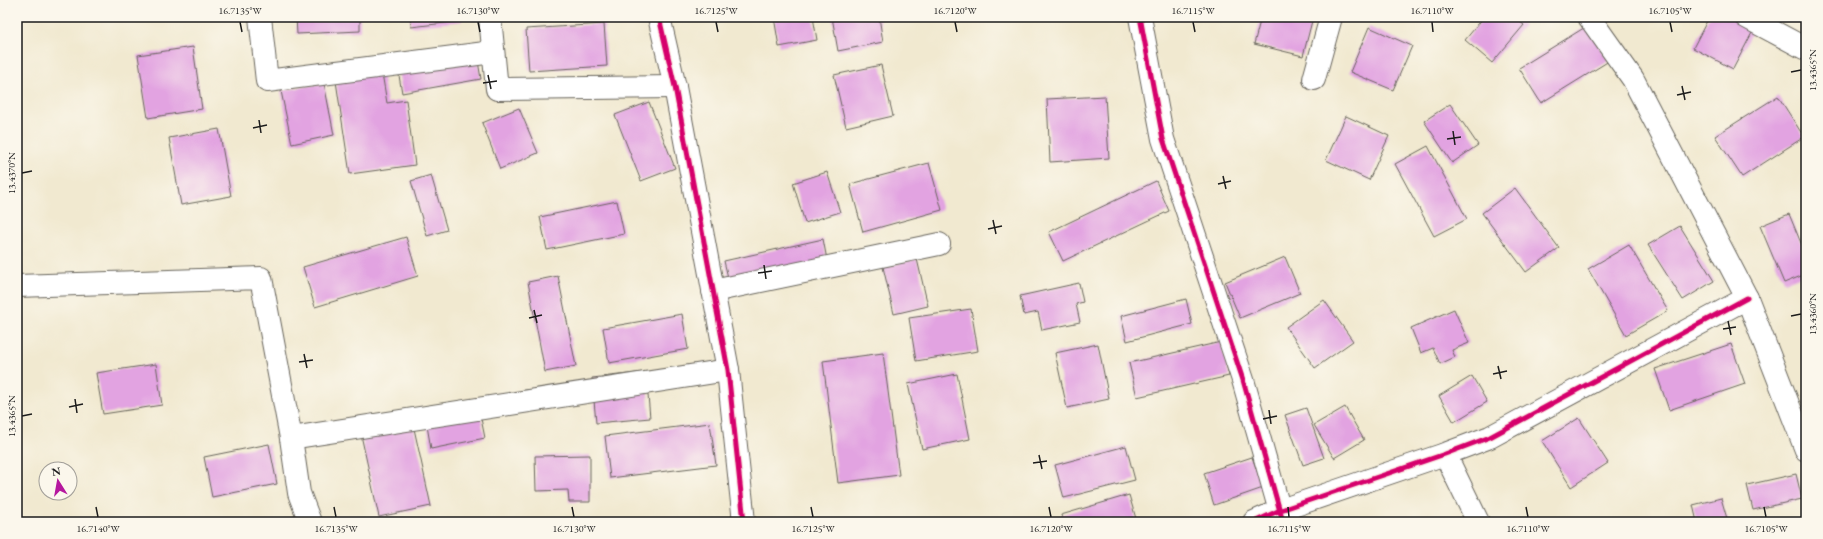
<svg xmlns="http://www.w3.org/2000/svg" width="1823" height="539" font-family="'EB Garamond',serif">
  <rect width="100%" height="100%" fill="#fbf7ec"/>
  <filter id="ink" filterUnits="userSpaceOnUse"><feTurbulence type="fractalNoise" baseFrequency=".025" numOctaves="2"/><feDisplacementMap in="SourceGraphic" scale="8" xChannelSelector="R" yChannelSelector="G"/><feConvolveMatrix kernelMatrix="1 2 1 2 8 2 1 2 1" color-interpolation-filters="sRGB"/></filter>
  <filter id="wash" filterUnits="userSpaceOnUse"><feTurbulence type="fractalNoise" baseFrequency=".012" numOctaves="4" result="noise"/><feDisplacementMap in="SourceGraphic" scale="16" xChannelSelector="R" yChannelSelector="G"/><feGaussianBlur stdDeviation="0.9" result="paint"/><feColorMatrix in="noise" values="0 0 0 0 0 0 0 0 0 0 0 0 0 0 0 0 0 1.4 0 .05"/><feComposite in="paint" operator="in"/></filter>
  <g filter="url(#wash)">
    <rect width="100%" height="100%" fill="#f1e9d0"/>
    <g id="blocks">
      <g fill="#e2a3e1">
        <path d="M296,17H360V31L297,34Z"/>
        <path d="M410,17H462V21L411,27Z"/>
        <path d="M774,17H813L817,40L779,47Z"/>
        <path d="M832,17H879L883,42L838,51Z"/>
        <path d="M1261,17H1313L1303,56L1254,44Z"/>
        <path d="M1484,17H1514L1524,25L1492,63L1465,40Z"/>
        <path d="M1709,17H1731L1754,29L1733,69L1693,48Z"/>
        <path d="M604,24L607,66L529,71L526,29Z"/>
        <path d="M1587,26L1609,61L1541,103L1519,68Z"/>
        <path d="M1369,27L1412,46L1393,90L1350,72Z"/>
        <path d="M193,47L202,109L148,118L138,55Z"/>
        <path d="M476,49L481,79L402,93L397,64Z"/>
        <path d="M380,61L387,103L406,100L415,165L350,174L334,68Z"/>
        <path d="M881,65L893,116L846,127L834,75Z"/>
        <path d="M324,83L334,135L292,144L281,91Z"/>
        <path d="M1105,96L1109,158L1050,162L1047,99Z"/>
        <path d="M1778,96L1804,137L1742,177L1715,136Z"/>
        <path d="M649,102L675,168L641,181L615,115Z"/>
        <path d="M1450,104L1478,145L1452,163L1424,121Z"/>
        <path d="M519,108L538,153L500,169L482,123Z"/>
        <path d="M1346,116L1389,136L1369,180L1326,160Z"/>
        <path d="M219,129L231,196L181,205L169,138Z"/>
        <path d="M1428,146L1467,219L1434,236L1395,164Z"/>
        <path d="M929,163L942,210L863,232L850,184Z"/>
        <path d="M827,172L840,212L805,223L793,183Z"/>
        <path d="M431,175L447,230L427,236L411,181Z"/>
        <path d="M1156,181L1169,211L1063,261L1049,232Z"/>
        <path d="M1515,188L1559,248L1526,272L1482,213Z"/>
        <path d="M617,201L624,234L547,250L540,217Z"/>
        <path d="M1789,214L1806,255V274L1784,283L1760,226Z"/>
        <path d="M1680,226L1714,281L1683,300L1648,245Z"/>
        <path d="M406,237L418,276L315,307L303,267Z"/>
        <path d="M823,239L828,265L730,286L724,261Z"/>
        <path d="M1629,245L1668,311L1626,335L1588,269Z"/>
        <path d="M1285,257L1300,293L1240,318L1225,282Z"/>
        <path d="M917,259L928,306L894,314L883,267Z"/>
        <path d="M558,276L576,366L545,372L528,282Z"/>
        <path d="M1079,283L1083,302L1076,304L1080,322L1042,330L1038,312L1024,315L1020,296Z"/>
        <path d="M1186,299L1192,324L1127,341L1121,316Z"/>
        <path d="M1324,300L1353,341L1315,368L1286,327Z"/>
        <path d="M971,309L978,351L916,361L909,318Z"/>
        <path d="M1454,309L1469,343L1452,350L1455,357L1440,364L1433,348L1421,353L1411,328Z"/>
        <path d="M682,314L688,349L609,363L603,328Z"/>
        <path d="M1221,342L1229,376L1137,397L1129,363Z"/>
        <path d="M1098,344L1109,399L1067,408L1055,353Z"/>
        <path d="M1731,344L1745,384L1669,410L1655,369Z"/>
        <path d="M883,353L899,475L838,483L823,361Z"/>
        <path d="M156,364L162,405L103,414L96,373Z"/>
        <path d="M646,372L650,418L596,423L592,378Z"/>
        <path d="M957,374L970,439L922,449L908,384Z"/>
        <path d="M1472,376L1487,402L1454,422L1439,396Z"/>
        <path d="M478,404L485,438L431,449L425,414Z"/>
        <path d="M1345,407L1364,440L1334,458L1314,425Z"/>
        <path d="M1306,408L1324,458L1303,465L1285,415Z"/>
        <path d="M1579,418L1608,463L1571,487L1542,441Z"/>
        <path d="M710,423L716,465L610,478L605,436Z"/>
        <path d="M413,424L431,506L379,517L361,435Z"/>
        <path d="M269,444L277,484L212,497L204,457Z"/>
        <path d="M1126,446L1135,480L1064,498L1055,465Z"/>
        <path d="M590,455V502H569L568,490L536,491L535,456Z"/>
        <path d="M1252,457L1263,488L1214,505L1204,473Z"/>
        <path d="M1796,474L1802,499L1753,510L1747,485Z"/>
        <path d="M1129,495L1137,522H1063L1061,515Z"/>
        <path d="M1721,498L1728,522H1697L1693,505Z"/>
      </g>
    </g>
  </g>
  <g filter="url(#ink)">
    <use href="#blocks" fill-opacity="0" stroke="#67645b" stroke-width="1"/>
    <g fill="none" stroke-linecap="round" stroke-linejoin="round">
      <defs>
        <g id="minor">
          <path d="M260,17L267,81L493,52"/>
          <path d="M490,17L497,89L675,87"/>
          <path d="M659,17L675,87L728,370L744,522"/>
          <path d="M1140,17L1163,139L1243,380L1283,522"/>
          <path d="M1589,17L1633,79L1747,298L1806,450"/>
          <path d="M1746,17L1806,49"/>
          <path d="M1314,79L1331,17"/>
          <path d="M17,286L261,278L291,438L299,493L310,522"/>
          <path d="M713,291L939,244"/>
          <path d="M291,438L728,370"/>
          <path d="M1445,454L1478,522"/>
          <path d="M1254,522L1278,511L1445,454L1490,437L1747,298"/>
        </g>
      </defs>
      <use href="#minor" stroke="#67645b" stroke-width="24"/>
      <use href="#minor" stroke="#fff" stroke-width="22"/>
      <defs>
        <g id="cycleway">
          <path d="M659,17L675,87L728,370L744,522"/>
          <path d="M1140,17L1163,139L1243,380L1283,522"/>
          <path d="M1254,522L1278,511L1445,454L1490,437L1747,298"/>
        </g>
      </defs>
      <use href="#cycleway" stroke="#fbf7ec" stroke-width="8"/>
      <use href="#cycleway" stroke="#d6006c" stroke-width="5"/>
    </g>
  </g>
  <path fill="none" stroke="#1c1c1c" stroke-width="1.5" d="M240,22L242,32M478,22L480,32M716,22L718,32M955,22L957,32M1193,22L1195,32M1432,22L1433,32M1670,22L1672,32M1791,72L1801,70M488,75L491,89M483,83L497,81M1682,86L1685,100M1677,95L1691,92M259,120L261,133M253,128L267,125M1453,131L1455,145M1447,139L1461,137M22,173L32,171M1223,176L1226,189M1218,184L1231,181M993,220L996,234M988,229L1002,226M764,265L766,279M758,273L772,271M534,310L537,323M1791,316L1801,314M529,318L542,315M1728,321L1731,335M1723,329L1736,327M304,354L307,368M299,362L313,360M1498,366L1501,379M1493,374L1507,371M75,399L77,413M69,407L83,404M1269,410L1271,424M22,416L32,414M1263,419L1277,416M1039,455L1042,469M1033,463L1047,461M96,507L98,517M334,507L336,517M572,507L574,517M811,507L813,517M1049,507L1051,517M1288,507L1289,517M1526,507L1528,517M1764,507L1766,517"/>
  <rect width="1823" height="539" fill="none" stroke="#fbf7ec" stroke-width="44"/>
  <g transform="translate(58 481) rotate(349)"><circle r="19" fill="#fbf7ec" stroke="#a29f99"/>
  <path d="M0-3L7 15L0 10L-7 15Z" fill="#b5179e"/>
  <text y="-6" font-size="11" font-weight="bold" text-anchor="middle" fill="#1c1c1c">N</text>
  </g>
  <rect x="22" y="22" width="1779" height="495" fill="none" stroke="#1c1c1c" stroke-width="1.5"/>
  <g font-size="10" text-anchor="middle" fill="#1c1c1c">
    <text x="240" y="14">16.7135°W</text>
    <text x="478" y="14">16.7130°W</text>
    <text x="716" y="14">16.7125°W</text>
    <text x="955" y="14">16.7120°W</text>
    <text x="1193" y="14">16.7115°W</text>
    <text x="1432" y="14">16.7110°W</text>
    <text x="1670" y="14">16.7105°W</text>
    <text transform="translate(1812 70) rotate(-90)" y="4">13.4365°N</text>
    <text transform="translate(11 173) rotate(-90)" y="4">13.4370°N</text>
    <text transform="translate(1812 314) rotate(-90)" y="4">13.4360°N</text>
    <text transform="translate(11 416) rotate(-90)" y="4">13.4365°N</text>
    <text x="98" y="532">16.7140°W</text>
    <text x="336" y="532">16.7135°W</text>
    <text x="574" y="532">16.7130°W</text>
    <text x="813" y="532">16.7125°W</text>
    <text x="1051" y="532">16.7120°W</text>
    <text x="1289" y="532">16.7115°W</text>
    <text x="1528" y="532">16.7110°W</text>
    <text x="1766" y="532">16.7105°W</text>
  </g>
</svg>
